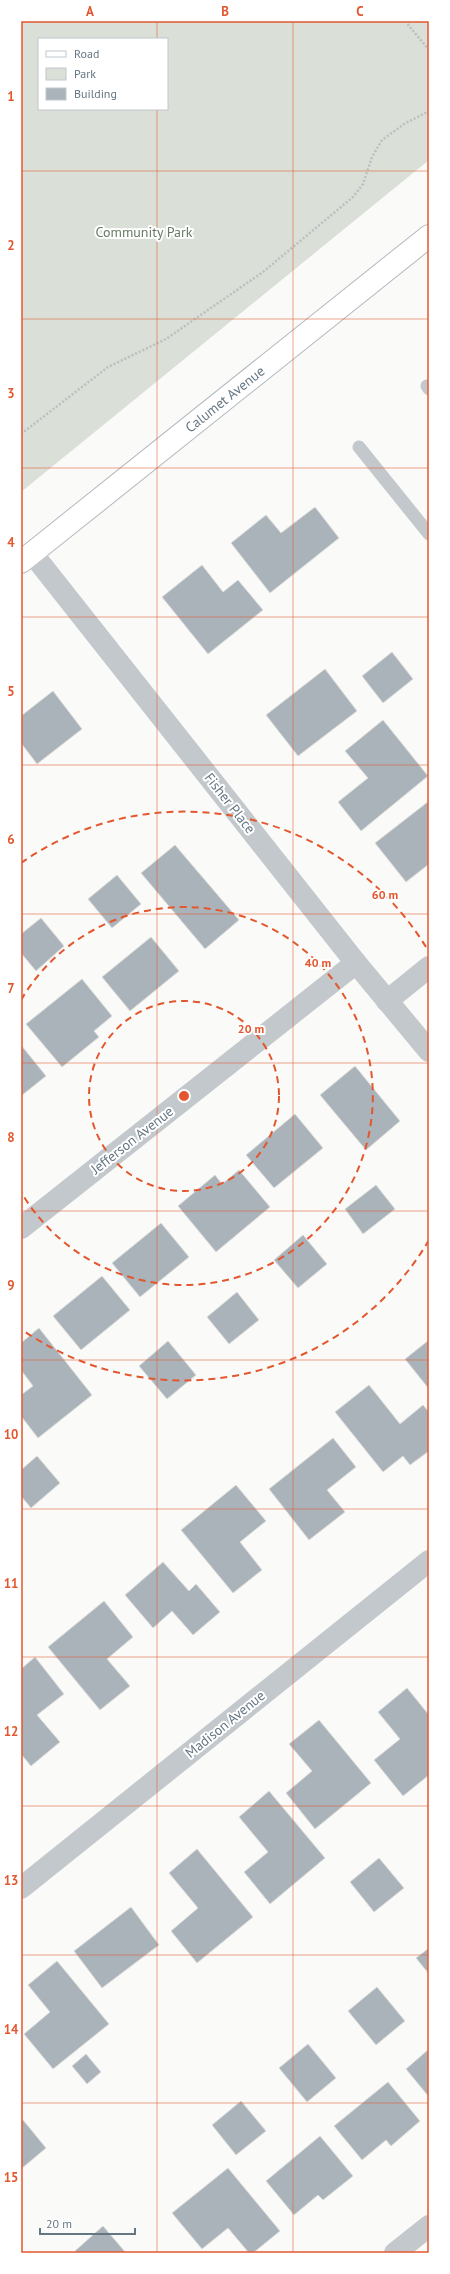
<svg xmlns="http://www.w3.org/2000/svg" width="450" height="2274" font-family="'PT Sans',sans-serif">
  <rect width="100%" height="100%" fill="#fafaf8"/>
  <path fill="#dadfd7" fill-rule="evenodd" d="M21,21H429V160L21,492ZM39,39H167V109H39Z"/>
  <g fill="#aab3b9" stroke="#dcdcda">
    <path d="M315,507L339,538L270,593L231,543L266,515L281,533Z"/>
    <path d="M202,565L223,592L238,580L263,610L208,654L162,597Z"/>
    <path d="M392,652L413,679L383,703L362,676Z"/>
    <path d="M325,669L357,711L298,756L266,715Z"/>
    <path d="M53,691L82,729L37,764L21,743V716Z"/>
    <path d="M383,720L428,776L361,831L338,802L368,778L345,751Z"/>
    <path d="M429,801V864L406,882L375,843Z"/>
    <path d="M175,845L239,920L205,949L141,873Z"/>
    <path d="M117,875L141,904L112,928L88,899Z"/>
    <path d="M41,918L64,946L36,971L21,953V934Z"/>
    <path d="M151,937L179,971L130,1011L102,977Z"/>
    <path d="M82,979L112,1016L94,1031L99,1037L62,1067L26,1024Z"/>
    <path d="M21,1045L46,1076L21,1096Z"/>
    <path d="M355,1066L400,1121L366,1150L320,1095Z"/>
    <path d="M295,1114L323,1148L274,1188L246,1155Z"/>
    <path d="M239,1170L270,1207L216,1252L178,1206L215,1175L222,1184Z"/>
    <path d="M376,1185L395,1209L363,1234L345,1209Z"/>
    <path d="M161,1223L189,1257L140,1297L112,1263Z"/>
    <path d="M303,1235L327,1264L298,1288L274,1260Z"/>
    <path d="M102,1276L130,1310L81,1350L53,1316Z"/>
    <path d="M237,1292L259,1320L229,1344L207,1317Z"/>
    <path d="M39,1328L92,1395L38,1438L21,1416V1395L33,1386L21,1370V1343Z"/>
    <path d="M429,1340V1389L405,1359Z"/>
    <path d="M168,1341L196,1375L167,1399L139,1366Z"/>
    <path d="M369,1385L400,1424L423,1405L429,1412V1451L410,1465L403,1456L383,1472L335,1412Z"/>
    <path d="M333,1438L356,1467L327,1490L345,1512L309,1540L269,1489Z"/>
    <path d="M37,1456L60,1483L31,1508L21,1496V1470Z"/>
    <path d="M236,1485L266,1521L240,1542L262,1570L233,1593L181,1530Z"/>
    <path d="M163,1562L189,1591L196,1584L220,1612L193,1635L172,1611L153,1628L125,1595Z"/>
    <path d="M104,1601L133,1637L107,1659L130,1686L100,1710L48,1647Z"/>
    <path d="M35,1657L64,1694L37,1715L60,1742L31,1766L21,1754V1669Z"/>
    <path d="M407,1688L429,1715V1775L403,1796L374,1760L400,1739L378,1712Z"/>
    <path d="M319,1720L371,1783L315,1829L286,1793L312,1771L289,1744Z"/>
    <path d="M269,1791L325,1858L270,1904L244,1872L268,1852L239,1817Z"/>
    <path d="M197,1849L253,1917L197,1963L171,1931L198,1908L169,1873Z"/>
    <path d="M379,1858L404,1888L374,1912L350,1882Z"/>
    <path d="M131,1907L159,1945L102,1988L74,1951Z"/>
    <path d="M429,1948V1974L416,1958Z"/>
    <path d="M57,1961L109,2024L53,2069L24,2034L50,2012L28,1985Z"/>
    <path d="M377,1987L405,2021L376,2045L348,2011Z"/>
    <path d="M308,2044L336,2078L307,2102L279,2068Z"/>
    <path d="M429,2049V2097L406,2069Z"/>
    <path d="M86,2054L101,2072L87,2084L72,2066Z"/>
    <path d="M388,2082L420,2121L391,2146L386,2140L362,2160L334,2126Z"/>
    <path d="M241,2101L266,2131L236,2155L212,2125Z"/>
    <path d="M23,2120L46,2148L21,2169V2122Z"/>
    <path d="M320,2136L353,2176L323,2200L318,2195L294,2215L266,2181Z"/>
    <path d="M228,2168L280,2231L253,2253H249L228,2228L202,2249L172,2213Z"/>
    <path d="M103,2226L126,2253H78L75,2251Z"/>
  </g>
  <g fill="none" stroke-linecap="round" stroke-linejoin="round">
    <defs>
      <g id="secondary">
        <path id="s1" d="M21,562L429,236"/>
      </g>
    </defs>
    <use href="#secondary" stroke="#b3babf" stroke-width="24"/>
    <g stroke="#bbbfc2" stroke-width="2.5" stroke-dasharray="2 2" stroke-linecap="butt">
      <path d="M405,21L429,50"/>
      <path d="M21,434L108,367L166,339L263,272L353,197L363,184L372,157L382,140L404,124L429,111"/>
    </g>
    <g stroke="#c3c8cc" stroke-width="13">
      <path d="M427,386L429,389"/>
      <path d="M359,447L429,534"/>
    </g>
    <g stroke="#c3c8cc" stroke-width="22">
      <path d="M32,553L356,963L429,1051"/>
      <path d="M387,1001L429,967"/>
      <path d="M21,1228L356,963"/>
      <path d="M21,1888L429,1561"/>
      <path d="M395,2253L429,2226"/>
    </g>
    <use href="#secondary" stroke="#fff" stroke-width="22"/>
  </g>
  <path fill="none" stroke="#e4572e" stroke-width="1" stroke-opacity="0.55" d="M157,21V39M293,21V2253M157,109V2253M21,171H429M21,319H429M21,468H429M21,617H429M21,765H429M21,914H429M21,1063H429M21,1211H429M21,1360H429M21,1509H429M21,1657H429M21,1806H429M21,1955H429M21,2103H429"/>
  <g fill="none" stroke="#e4572e" stroke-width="2" stroke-dasharray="7 5">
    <circle cx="184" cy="1096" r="95"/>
    <path d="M21 1000A189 189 0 1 1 21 1192"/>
    <path d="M429 1240A284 284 0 0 1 21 1329M21 863A284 284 0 0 1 429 952"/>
  </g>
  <g text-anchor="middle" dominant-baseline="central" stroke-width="4" stroke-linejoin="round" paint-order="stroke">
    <g font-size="14" fill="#687a64" stroke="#fff">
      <text x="144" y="232">Community Park</text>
    </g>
    <g font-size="14" fill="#657683" stroke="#fff">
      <text stroke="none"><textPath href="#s1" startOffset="261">Calumet Avenue</textPath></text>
      <text transform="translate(230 803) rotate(52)">Fisher Place</text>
      <text transform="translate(132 1140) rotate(-38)">Jefferson Avenue</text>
      <text transform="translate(225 1724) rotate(-39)">Madison Avenue</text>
    </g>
  </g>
  <circle cx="184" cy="1096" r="6" fill="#e4572e" stroke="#fff" stroke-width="2"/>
  <g font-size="12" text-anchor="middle" font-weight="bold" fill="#e4572e" stroke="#fff" stroke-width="4" stroke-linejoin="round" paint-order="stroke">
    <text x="385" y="899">60 m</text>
    <text x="318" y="967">40 m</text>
    <text x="251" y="1033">20 m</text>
  </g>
  <rect width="450" height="2274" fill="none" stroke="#ffffff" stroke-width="44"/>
  <rect x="38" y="38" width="130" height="72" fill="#ffffff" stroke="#c1c8cd"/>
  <rect x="46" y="51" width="20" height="6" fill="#ffffff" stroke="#c1c8cd"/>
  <text x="74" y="58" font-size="12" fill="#657683">Road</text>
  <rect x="46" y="68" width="20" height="12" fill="#dadfd7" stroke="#c1c8cd"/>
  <text x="74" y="78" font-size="12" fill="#657683">Park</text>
  <rect x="46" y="88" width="20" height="12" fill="#aab3b9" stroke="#c1c8cd"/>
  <text x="74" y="98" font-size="12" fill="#657683">Building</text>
  <path d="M40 2228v6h95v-6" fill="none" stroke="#657683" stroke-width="2"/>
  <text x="46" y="2228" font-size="12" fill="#657683" stroke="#ffffff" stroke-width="3" paint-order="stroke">20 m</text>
  <rect x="22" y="22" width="406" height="2230" fill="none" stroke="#e4572e" stroke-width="1.5"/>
  <g font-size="13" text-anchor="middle" font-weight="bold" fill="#e4572e">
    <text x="90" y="16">A</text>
    <text x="225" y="16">B</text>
    <text x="360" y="16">C</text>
    <text x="11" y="101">1</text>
    <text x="11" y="250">2</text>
    <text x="11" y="398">3</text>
    <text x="11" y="547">4</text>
    <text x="11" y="696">5</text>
    <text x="11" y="844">6</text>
    <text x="11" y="993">7</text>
    <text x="11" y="1142">8</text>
    <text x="11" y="1290">9</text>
    <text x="11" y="1439">10</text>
    <text x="11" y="1588">11</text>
    <text x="11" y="1736">12</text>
    <text x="11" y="1885">13</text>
    <text x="11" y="2034">14</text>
    <text x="11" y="2182">15</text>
  </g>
</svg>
